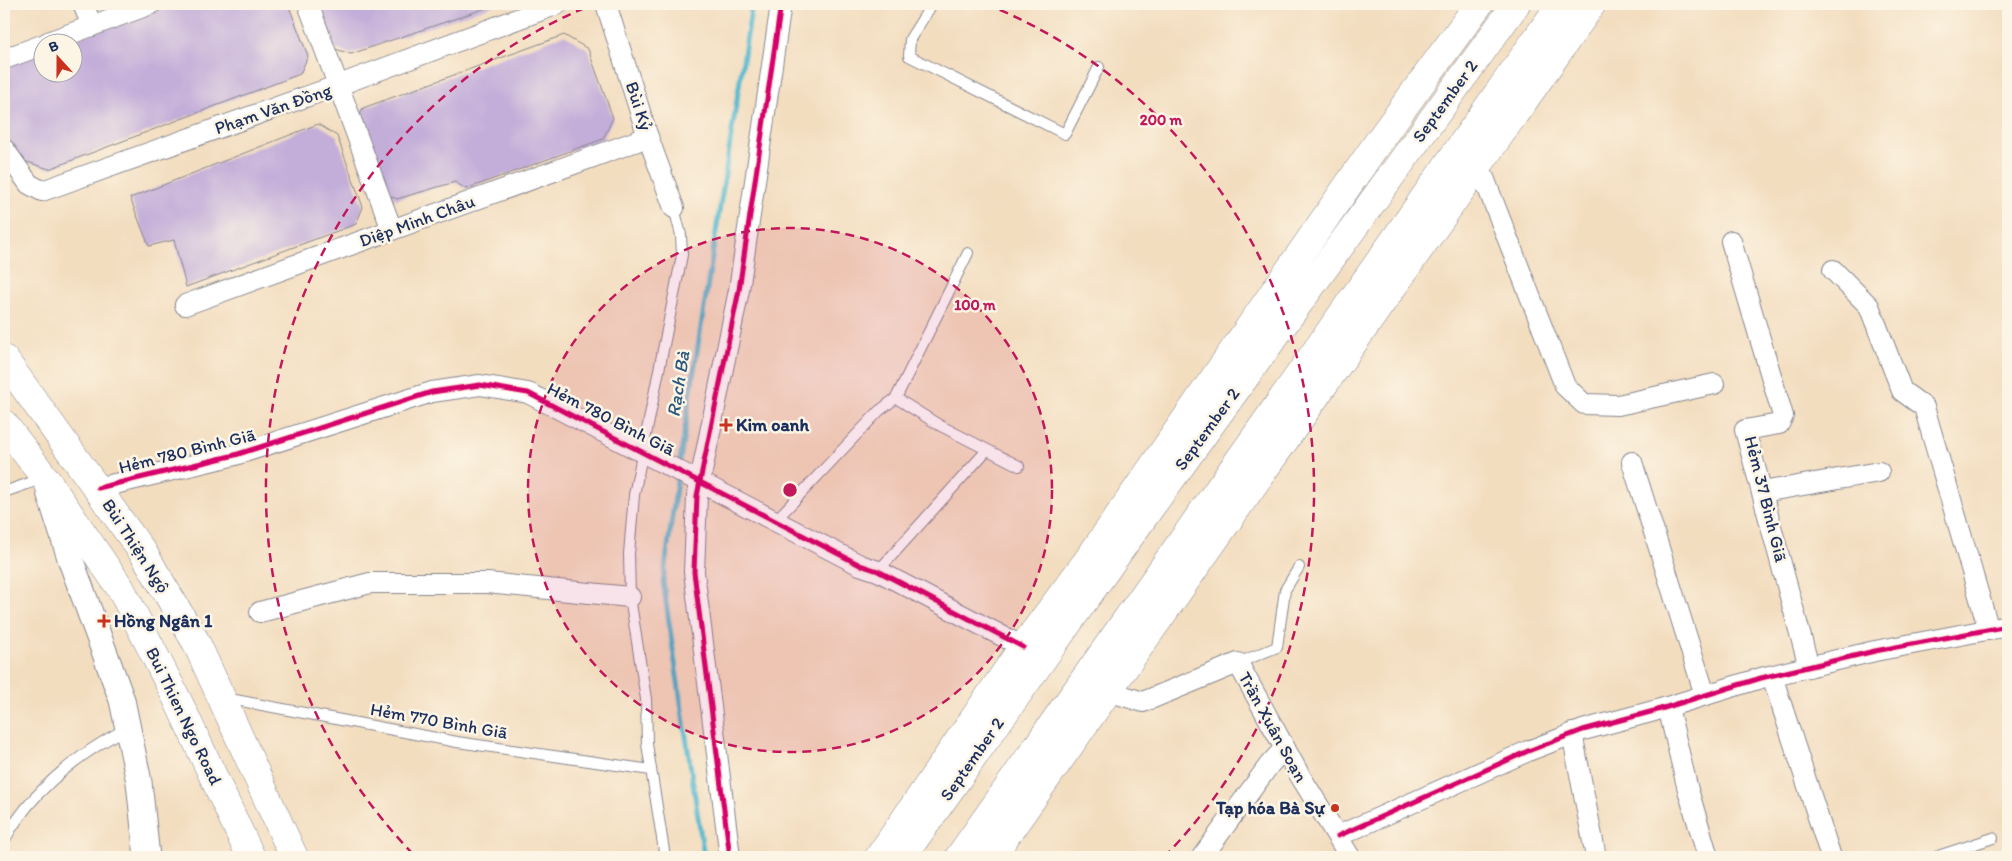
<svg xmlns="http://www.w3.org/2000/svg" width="2012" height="861" font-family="Itim,sans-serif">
  <rect width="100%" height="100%" fill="#fcf5e5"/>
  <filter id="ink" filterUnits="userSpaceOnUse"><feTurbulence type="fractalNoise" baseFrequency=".02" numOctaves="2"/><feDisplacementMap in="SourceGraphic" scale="10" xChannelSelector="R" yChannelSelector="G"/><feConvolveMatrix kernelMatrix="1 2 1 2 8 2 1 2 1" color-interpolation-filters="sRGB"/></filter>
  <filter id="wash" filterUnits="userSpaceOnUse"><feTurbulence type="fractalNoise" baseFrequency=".0096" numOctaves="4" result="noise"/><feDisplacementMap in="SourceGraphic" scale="20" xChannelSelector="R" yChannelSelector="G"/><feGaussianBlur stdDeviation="1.12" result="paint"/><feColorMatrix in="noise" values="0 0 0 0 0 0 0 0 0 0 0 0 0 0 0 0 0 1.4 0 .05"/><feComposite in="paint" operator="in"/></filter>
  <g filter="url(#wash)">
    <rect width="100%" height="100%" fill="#f3ddbf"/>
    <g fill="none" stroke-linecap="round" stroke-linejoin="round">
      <g stroke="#4eb6cd" stroke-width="5">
        <path d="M679,466L752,4"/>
        <path d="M678,474L663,582L704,857"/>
      </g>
    </g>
    <g id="blocks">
      <g fill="#c3add9">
        <path d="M168,4H288L308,56L300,74L49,169L21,160L4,132V67L42,52V72H72V42H68Z"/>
        <path d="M316,4H498L351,54L332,48Z"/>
        <path d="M564,35L588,49L613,118L603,139L466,189L455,182L397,199L379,191L354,126L363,108Z"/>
        <path d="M318,124L337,136L363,207L356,224L186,287L174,240L149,246L130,198Z"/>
      </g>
    </g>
  </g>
  <g filter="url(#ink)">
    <use href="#blocks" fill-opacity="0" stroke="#87868e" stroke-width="1"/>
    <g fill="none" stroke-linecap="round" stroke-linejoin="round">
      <defs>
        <g id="service">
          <path d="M932,4L910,39L909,56L1065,134L1099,67"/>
          <path d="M896,398L939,425L1019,466"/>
          <path d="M4,492L44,478"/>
          <path d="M775,521L879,411L896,398L968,253"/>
          <path d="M878,571L987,450"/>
          <path d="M1238,663L1277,647L1285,590L1299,567"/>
          <path d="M225,698L457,742L651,770"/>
          <path d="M4,841C31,791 77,755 127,728"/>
          <path d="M665,857L647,744L646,699L630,597L629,554L634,495L682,255L681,235L674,208"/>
          <path d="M1935,857L1993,838"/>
        </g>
        <g id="minor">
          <path d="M83,4L92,26"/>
          <path d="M308,4L392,230"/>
          <path d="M606,4L648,137L674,208"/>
          <path d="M48,42L151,4"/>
          <path d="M4,59L42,45"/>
          <path d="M4,149L29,184L42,191L339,85L558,4"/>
          <path d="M1479,165L1565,386L1584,404L1618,405L1714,384"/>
          <path d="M1731,241L1783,416L1779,424L1745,430L1809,667"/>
          <path d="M1833,270L1869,306L1902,391L1924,407L1989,630"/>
          <path d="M185,305L648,137"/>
          <path d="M1632,462L1705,695"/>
          <path d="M98,488L235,455L432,392L480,385L528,393L860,565L878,571L1023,647"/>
          <path d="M1762,492L1879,472"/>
          <path d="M260,612L370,583H487L630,597"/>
          <path d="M1772,676L1831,857"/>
          <path d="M1108,691L1143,702L1238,663L1299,774L1350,857"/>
          <path d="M1668,707L1688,790L1708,857"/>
          <path d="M1572,733L1596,857"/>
          <path d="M1338,836L1528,751L1583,730L1654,711L1761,678L1875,651L2008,626"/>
          <path d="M730,857L694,572L697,496L739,290L781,4"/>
          <path d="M1202,857L1270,764L1285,748"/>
        </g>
        <path id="tertiary" d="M49,492L71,561L122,700L139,782L147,857"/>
        <g id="secondary">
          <path d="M4,359L144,554L196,642L294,857"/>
          <path d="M4,424L45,478L121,589L177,699L251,857"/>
          <path d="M879,857L1023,647L1088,560L1378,142L1479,4"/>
          <path d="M991,857L1592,4"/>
        </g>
        <g id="primary">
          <path d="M1586,4L1590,6"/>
          <path d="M1137,606L1158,620"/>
          <path d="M902,857L1150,508L1516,4"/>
          <path d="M959,857L1561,4"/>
        </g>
      </defs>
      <use href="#service" stroke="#87868e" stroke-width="12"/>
      <use href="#minor" stroke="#87868e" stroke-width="22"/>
      <use href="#tertiary" stroke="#87868e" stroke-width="27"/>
      <use href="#secondary" stroke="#87868e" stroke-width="29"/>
      <use href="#primary" stroke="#87868e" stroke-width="29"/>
      <use href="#service" stroke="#fff" stroke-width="10"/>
      <use href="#minor" stroke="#fff" stroke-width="20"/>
      <use href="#tertiary" stroke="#fff" stroke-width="25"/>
      <use href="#secondary" stroke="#fff" stroke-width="28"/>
      <use href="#primary" stroke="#fff" stroke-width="28"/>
      <defs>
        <g id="cycleway">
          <path d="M98,488L235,455L432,392L480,385L528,393L860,565L878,571L1023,647"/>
          <path d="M1338,836L1528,751L1583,730L1654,711L1761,678L1875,651L2008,626"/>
          <path d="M730,857L694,572L697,496L739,290L781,4"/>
        </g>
      </defs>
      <use href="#cycleway" stroke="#fcf5e5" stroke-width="8"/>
      <use href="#cycleway" stroke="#d6006c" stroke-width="5"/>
    </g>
  </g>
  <circle cx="790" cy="490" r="262" fill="#c2185b" fill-opacity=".12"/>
  <g fill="none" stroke="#c2185b" stroke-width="2.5" stroke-dasharray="9 6">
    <circle cx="790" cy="490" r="262"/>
    <path d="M413 854A524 524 0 0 1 594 4M986 4A524 524 0 0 1 1167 854"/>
  </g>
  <g fill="#c8321e" stroke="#fcf5e5" stroke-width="2">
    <path d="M723.5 417.5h5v5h5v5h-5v5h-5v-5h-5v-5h5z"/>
    <path d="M101.5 613.5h5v5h5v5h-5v5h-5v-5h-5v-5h5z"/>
    <circle cx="1335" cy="808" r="5"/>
  </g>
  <g text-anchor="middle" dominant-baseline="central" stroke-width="5" stroke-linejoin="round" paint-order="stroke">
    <g font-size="18" fill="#1b2f5e" stroke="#fcf5e5">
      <text transform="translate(1445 101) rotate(-54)">September 2</text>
      <text transform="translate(639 106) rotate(72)">Bùi Kỷ</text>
      <text transform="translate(273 109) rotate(-19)">Phạm Văn Đồng</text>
      <text transform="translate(417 221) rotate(-20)">Diệp Minh Châu</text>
      <text transform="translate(611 419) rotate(27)">Hẻm 780 Bình Giã</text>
      <text transform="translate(1207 429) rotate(-54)">September 2</text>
      <text transform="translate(187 451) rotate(-14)">Hẻm 780 Bình Giã</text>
      <text transform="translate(1766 499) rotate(76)">Hẻm 37 Bình Giã</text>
      <text transform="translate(136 546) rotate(57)">Bùi Thiện Ngộ</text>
      <text transform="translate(184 716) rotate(64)">Bui Thien Ngo Road</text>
      <text transform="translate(439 721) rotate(10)">Hẻm 770 Bình Giã</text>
      <text transform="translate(1273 727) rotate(61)">Trần Xuân Soạn</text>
      <text transform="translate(972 759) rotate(-55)">September 2</text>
    </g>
    <g font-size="18" font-weight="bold" fill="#1b2f5e" stroke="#fcf5e5" text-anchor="start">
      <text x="736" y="425">Kim oanh</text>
      <text x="114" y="621">Hồng Ngân 1</text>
      <text x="1325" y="808" text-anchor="end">Tạp hóa Bà Sự</text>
    </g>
    <g font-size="19" font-style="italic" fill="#2a587f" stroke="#fcf5e5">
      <text transform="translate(678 384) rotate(-81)">Rạch Bà</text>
    </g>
  </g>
  <circle cx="790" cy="490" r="8" fill="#c2185b" stroke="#fcf5e5" stroke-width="2.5"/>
  <g font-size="15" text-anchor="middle" font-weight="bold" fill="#c2185b" stroke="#fcf5e5" stroke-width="5" stroke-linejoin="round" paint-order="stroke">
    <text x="1161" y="125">200 m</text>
    <text x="975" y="310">100 m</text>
  </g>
  <rect width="2012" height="861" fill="none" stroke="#fcf5e5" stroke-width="20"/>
  <g transform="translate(58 58) rotate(339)"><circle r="24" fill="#fcf5e5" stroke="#a2a6af"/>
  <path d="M0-4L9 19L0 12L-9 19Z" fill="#c8321e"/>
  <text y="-8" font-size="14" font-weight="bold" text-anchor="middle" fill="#1b2f5e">B</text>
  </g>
</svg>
